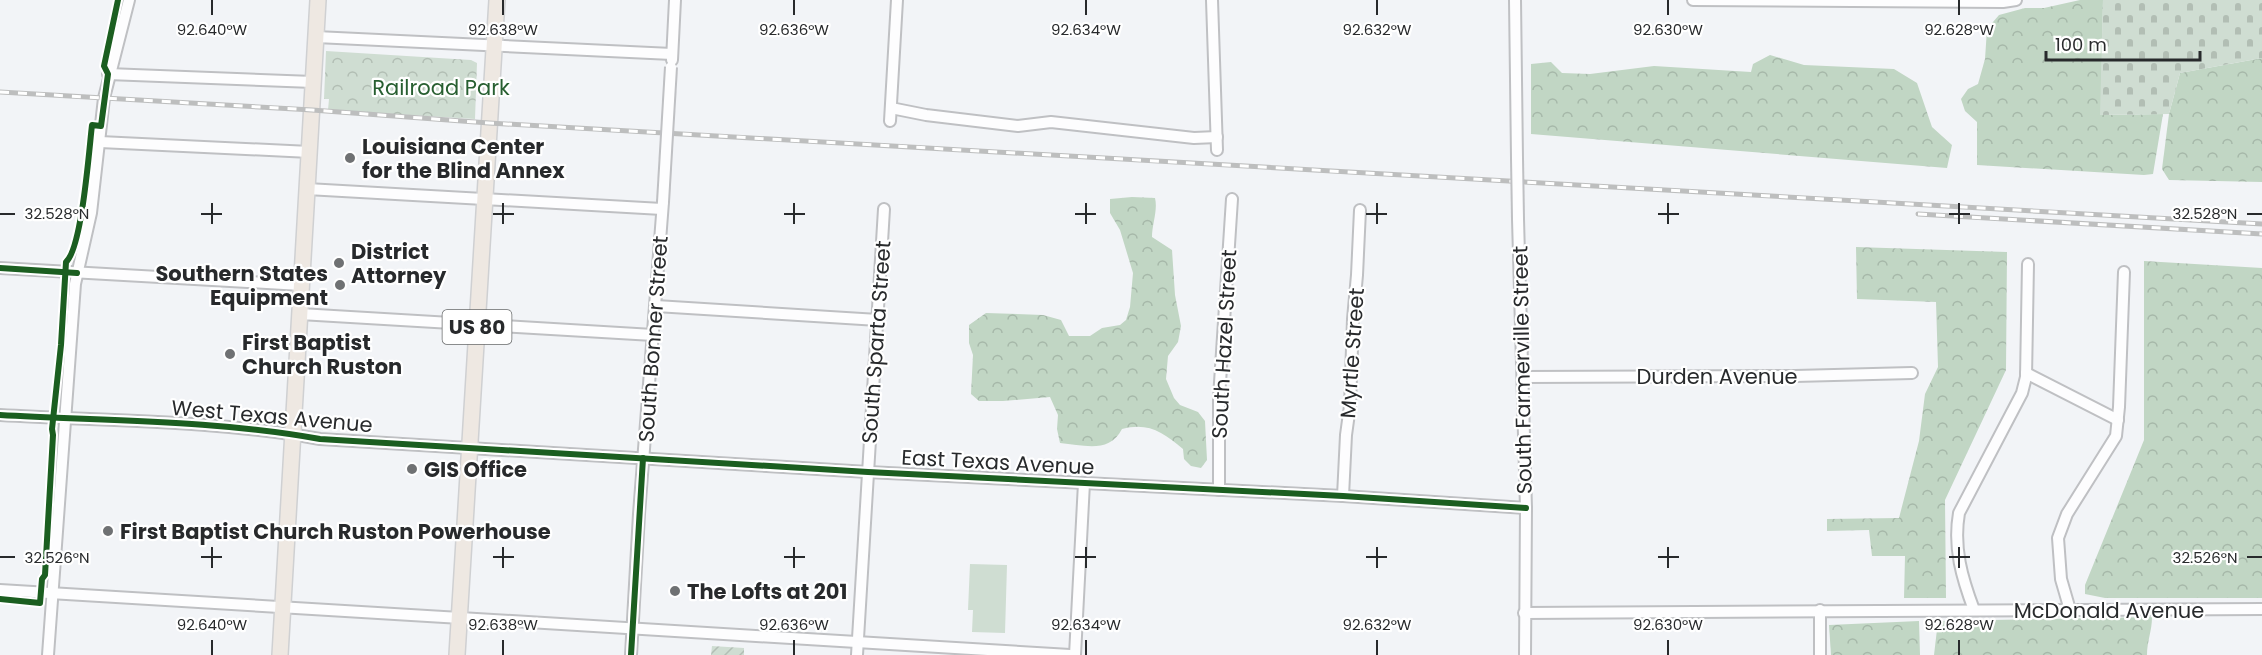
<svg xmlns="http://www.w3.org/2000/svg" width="2262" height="655" font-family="Poppins,sans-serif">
  <defs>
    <pattern id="forest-crowns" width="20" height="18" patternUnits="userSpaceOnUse" patternTransform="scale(1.5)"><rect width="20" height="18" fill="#c1d6c4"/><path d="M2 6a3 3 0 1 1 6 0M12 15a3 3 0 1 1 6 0" fill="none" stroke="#a6b8a9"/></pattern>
    <pattern id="cemetery-stones" width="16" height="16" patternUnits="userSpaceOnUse" patternTransform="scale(1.5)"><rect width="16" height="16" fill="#cfddd2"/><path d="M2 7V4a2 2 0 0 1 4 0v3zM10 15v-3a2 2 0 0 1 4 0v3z" fill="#b2beb4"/></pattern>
    <pattern id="park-crowns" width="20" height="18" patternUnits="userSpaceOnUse" patternTransform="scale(1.5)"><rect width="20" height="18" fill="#cfddd2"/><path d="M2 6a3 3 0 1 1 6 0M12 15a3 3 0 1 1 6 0" fill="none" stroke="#b2beb4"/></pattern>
    <pattern id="garden-furrows" width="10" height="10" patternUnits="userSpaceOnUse" patternTransform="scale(1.5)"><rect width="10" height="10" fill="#cfddd2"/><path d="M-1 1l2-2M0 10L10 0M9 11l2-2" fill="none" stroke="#b2beb4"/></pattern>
  </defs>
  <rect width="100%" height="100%" fill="#f2f4f7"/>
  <path fill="#cfddd2" d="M970,564L1007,565L1005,633L972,632L973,610H968Z"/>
  <g fill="url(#forest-crowns)">
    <path d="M2080,0H2103L2101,115L2163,114L2153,174L2144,175L1977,165V122L1965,111L1961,99L1968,89L1978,84L1985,59L1987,29L1999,15L2025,8H2044Z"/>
    <path d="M1770,55L1804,65L1894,69L1917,83L1932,127L1952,145L1947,168L1531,134V64L1551,62L1562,73L1590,74L1654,66L1751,72L1753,64Z"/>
    <path d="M2262,58V182L2169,180L2162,169L2169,114L2180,73Z"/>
    <path d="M1132,197L1155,198C1158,210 1152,224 1152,237L1172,250L1175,295L1181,326L1178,342L1168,356L1166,379L1174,398L1180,405L1198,412L1205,421L1207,460L1201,468L1191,466L1184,459L1183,449C1163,432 1148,422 1122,429C1109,454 1084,445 1060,443L1057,429L1058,415L1050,397L1003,401H979L971,394L973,355L969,343V325L986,313L1043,315L1061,320L1069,336H1090L1102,328L1120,325L1126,320L1130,307L1133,273L1120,230L1110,213V199Z"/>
    <path d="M1856,247L2007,252L2006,370L1945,500L1946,598H1904L1905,556H1872L1869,530L1827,531V519L1899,518L1919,441L1925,394L1938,367L1936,302L1857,299Z"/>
    <path d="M2144,261L2262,268V598H2105L2085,594V585L2144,440Z"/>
    <path d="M2152,617C2152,631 2147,641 2147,655H1934L1938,621Z"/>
    <path d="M1919,621L1920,655H1831L1829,625Z"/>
  </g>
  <path fill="url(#cemetery-stones)" d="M2103,0H2262V58L2180,73L2169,114L2100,115Z"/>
  <path fill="url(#park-crowns)" d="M326,51L471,60L477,63L475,119L328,110L329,99H324Z"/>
  <path fill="url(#garden-furrows)" d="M712,646L744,648V655H711Z"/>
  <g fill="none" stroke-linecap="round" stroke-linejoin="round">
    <defs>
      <g id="minor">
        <path d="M1212,0L1217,150"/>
        <path d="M1515,0L1517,158"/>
        <path d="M1693,0L2003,2L2016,0"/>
        <path d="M316,37L672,54"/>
        <path d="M672,60L675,0"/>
        <path d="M108,74L313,82"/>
        <path d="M891,108L926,115L1018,126L1051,122L1194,138L1217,137"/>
        <path d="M890,121L897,0"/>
        <path d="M100,142L310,152"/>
        <path d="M307,189L662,209"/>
        <path d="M1518,219L1526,508L1525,655"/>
        <path d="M0,268L301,285"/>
        <path d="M656,306L878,320"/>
        <path d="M300,314L653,335"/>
        <path d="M2026,373L2118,420"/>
        <path d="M1523,377L1795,376L1912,373"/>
        <path d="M0,415C107,421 215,420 320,439L868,472L1343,496L1526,508"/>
        <path d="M1219,490V398L1232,199"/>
        <path d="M1343,496L1346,435L1350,406L1353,319L1357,275L1360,210"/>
        <path d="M0,590L1070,655"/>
        <path d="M1820,610V655"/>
        <path d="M1974,610C1962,578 1953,548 1959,513L2022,393L2026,377L2028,264"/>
        <path d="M2070,610L2061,579L2058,538L2067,514L2116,436L2119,407L2124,272"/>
        <path d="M1524,613L2262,609"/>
        <path d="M48,655L75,284L91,213L104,98L129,0"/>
        <path d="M631,655L639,514L663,202"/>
        <path d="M857,655L884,209"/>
        <path d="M1075,655L1084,483"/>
      </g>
      <g id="highway">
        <path d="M280,655L318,0"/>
        <path d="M457,655L497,0"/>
      </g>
    </defs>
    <use href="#minor" stroke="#bfc0c3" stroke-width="14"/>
    <use href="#highway" stroke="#cfd0d2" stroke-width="18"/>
    <use href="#minor" stroke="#fdfdfe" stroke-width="10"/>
    <use href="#highway" stroke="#eee8e2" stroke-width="15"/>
    <defs>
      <g id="rail">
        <path d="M0,92L312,110L489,123L2262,224"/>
        <path d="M1918,214L2262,234"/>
      </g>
    </defs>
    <use href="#rail" stroke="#bdbebe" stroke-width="5"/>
    <use href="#rail" stroke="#fff" stroke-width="3" stroke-dasharray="9" stroke-linecap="butt"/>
    <defs>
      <g id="minor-bridge">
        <path d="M1517,158L1518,219"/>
        <path d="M663,202L671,67"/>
      </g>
    </defs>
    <use href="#minor-bridge" stroke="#bfc0c3" stroke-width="14" stroke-linecap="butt"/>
    <use href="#minor-bridge" stroke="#fdfdfe" stroke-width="10"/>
    <defs>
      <g id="cycleway">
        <path d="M0,268L77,273"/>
        <path d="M0,415C107,421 215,420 320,439L868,472L1343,496L1526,508"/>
        <path d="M0,599L40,603L42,579L45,575L53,435L52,429L61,345L66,262C82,248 89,150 92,125L101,126L108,74L104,66L118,0"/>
        <path d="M631,655L643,458"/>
      </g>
    </defs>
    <use href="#cycleway" stroke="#fff" stroke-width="10"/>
    <use href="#cycleway" stroke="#1b5e20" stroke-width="6"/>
  </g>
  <path fill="none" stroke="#282a2c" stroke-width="2" d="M212,0V15M503,0V15M794,0V15M1086,0V15M1377,0V15M1668,0V15M1959,0V15M212,203V224M503,203V224M794,203V224M1086,203V224M1377,203V224M1668,203V224M1959,203V224M0,214H15M201,214H222M493,214H514M784,214H805M1075,214H1096M1366,214H1387M1658,214H1679M1949,214H1970M2247,214H2262M212,547V568M503,547V568M794,547V568M1086,547V568M1377,547V568M1668,547V568M1959,547V568M0,557H15M201,557H222M493,557H514M784,557H805M1075,557H1096M1366,557H1387M1658,557H1679M1949,557H1970M2247,557H2262M212,640V655M503,640V655M794,640V655M1086,640V655M1377,640V655M1668,640V655M1959,640V655"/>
  <g fill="#6f7173" stroke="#fff" stroke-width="2">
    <circle cx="350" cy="158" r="6"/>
    <circle cx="339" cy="263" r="6"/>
    <circle cx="340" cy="285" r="6"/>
    <circle cx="230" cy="354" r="6"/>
    <circle cx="412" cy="469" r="6"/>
    <circle cx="108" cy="531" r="6"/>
    <circle cx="675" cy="591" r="6"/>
  </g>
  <g text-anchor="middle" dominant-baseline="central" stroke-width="4.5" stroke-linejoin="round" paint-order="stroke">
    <rect fill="#fff" stroke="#686a6b" stroke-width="1.5" x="442.5" y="310" width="69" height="34" rx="4.5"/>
    <g font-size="20" font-weight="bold" fill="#282a2c">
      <text x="477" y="327">US 80</text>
    </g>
    <g font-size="21" fill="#285f31" stroke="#fff">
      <text x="441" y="87">Railroad Park</text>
    </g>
    <g font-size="21" font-weight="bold" fill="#282a2c" stroke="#fff" text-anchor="start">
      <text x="362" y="146">Louisiana Center<tspan x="362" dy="24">for the Blind Annex</tspan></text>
      <text x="351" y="251">District<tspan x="351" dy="24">Attorney</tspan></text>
      <text x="328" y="273" text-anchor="end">Southern States<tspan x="328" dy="24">Equipment</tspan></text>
      <text x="242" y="342">First Baptist<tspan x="242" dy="24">Church Ruston</tspan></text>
      <text x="424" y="469">GIS Office</text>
      <text x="120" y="531">First Baptist Church Ruston Powerhouse</text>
      <text x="687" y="591">The Lofts at 201</text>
    </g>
    <g font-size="21" fill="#282a2c" stroke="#fff">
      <text transform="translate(653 339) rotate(-86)">South Bonner Street</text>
      <text transform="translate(876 342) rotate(-86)">South Sparta Street</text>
      <text transform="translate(1224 344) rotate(-87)">South Hazel Street</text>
      <text transform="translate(1352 353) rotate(-86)">Myrtle Street</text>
      <text transform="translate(1522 370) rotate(-91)">South Farmerville Street</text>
      <text x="1717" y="376">Durden Avenue</text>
      <text transform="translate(272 416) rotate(5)">West Texas Avenue</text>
      <text transform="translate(998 462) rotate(3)">East Texas Avenue</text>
      <text x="2109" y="610">McDonald Avenue</text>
    </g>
  </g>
  <g font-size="15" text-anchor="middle" fill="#282a2c" stroke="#fff" stroke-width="4.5" stroke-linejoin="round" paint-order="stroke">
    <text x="212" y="35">92.640°W</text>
    <text x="503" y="35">92.638°W</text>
    <text x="794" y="35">92.636°W</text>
    <text x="1086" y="35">92.634°W</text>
    <text x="1377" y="35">92.632°W</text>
    <text x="1668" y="35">92.630°W</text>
    <text x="1959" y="35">92.628°W</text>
    <text x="57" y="219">32.528°N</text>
    <text x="2205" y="219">32.528°N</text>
    <text x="57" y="563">32.526°N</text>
    <text x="2205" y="563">32.526°N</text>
    <text x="212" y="630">92.640°W</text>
    <text x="503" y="630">92.638°W</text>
    <text x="794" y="630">92.636°W</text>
    <text x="1086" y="630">92.634°W</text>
    <text x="1377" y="630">92.632°W</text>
    <text x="1668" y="630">92.630°W</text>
    <text x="1959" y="630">92.628°W</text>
  </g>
  <path d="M2046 51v9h154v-9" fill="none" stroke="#282a2c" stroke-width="3"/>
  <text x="2055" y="51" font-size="18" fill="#282a2c" stroke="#ffffff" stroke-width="4.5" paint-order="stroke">100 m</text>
</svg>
